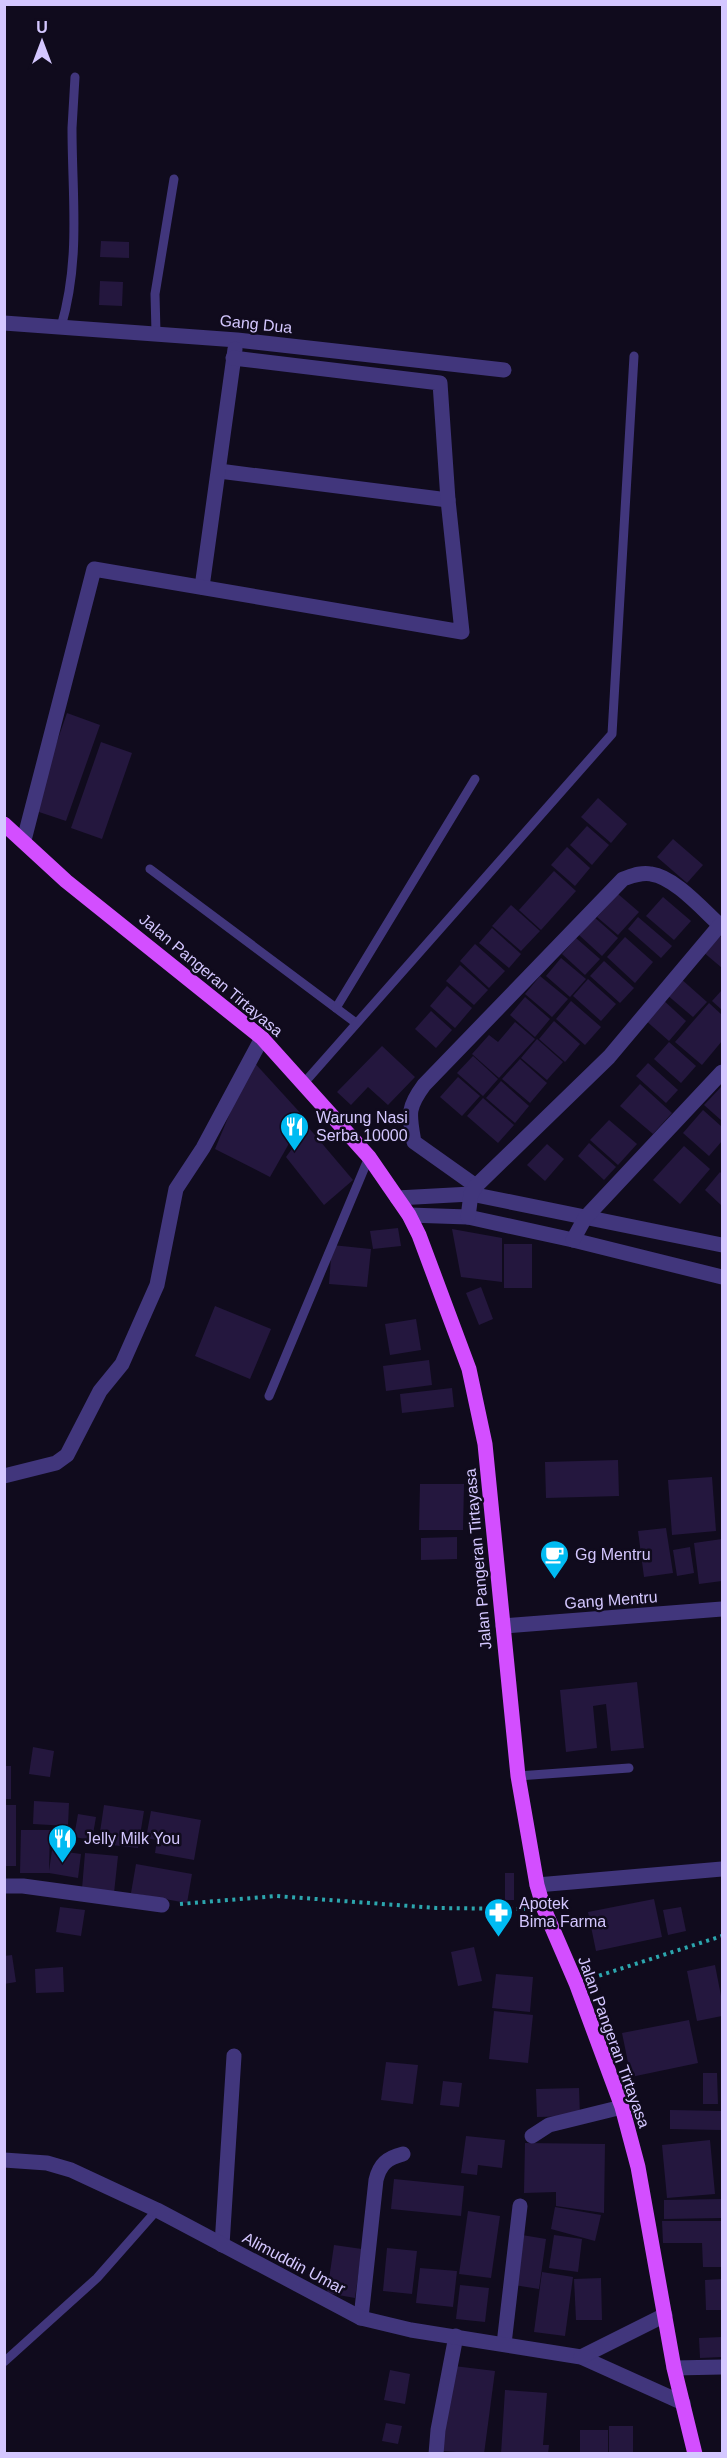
<svg xmlns="http://www.w3.org/2000/svg" width="727" height="2458" font-family="Helvetica,sans-serif">
  <rect width="100%" height="100%" fill="#100b1d"/>
  <g fill="#24173e">
    <path d="M101,241L129,242V258L100,257Z"/>
    <path d="M100,281L123,282L122,306L99,305Z"/>
    <path d="M67,713L100,725L66,821L33,810Z"/>
    <path d="M101,742L132,753L102,839L71,828Z"/>
    <path d="M598,798L627,824L611,843L581,817Z"/>
    <path d="M587,826L609,845L592,865L570,845Z"/>
    <path d="M673,839L703,865L687,883L657,857Z"/>
    <path d="M567,847L590,868L575,886L551,865Z"/>
    <path d="M554,871L576,891L541,930L519,910Z"/>
    <path d="M618,894L639,912L618,935L597,917Z"/>
    <path d="M663,897L691,921L674,940L646,916Z"/>
    <path d="M511,905L540,931L521,951L492,926Z"/>
    <path d="M594,917L618,938L602,956L579,935Z"/>
    <path d="M638,917L672,946L661,958L628,929Z"/>
    <path d="M492,928L521,954L509,968L479,943Z"/>
    <path d="M718,934L722,938V968L702,951Z"/>
    <path d="M625,937L653,962L635,983L607,957Z"/>
    <path d="M576,938L600,959L585,975L562,954Z"/>
    <path d="M475,944L505,971L489,988L460,961Z"/>
    <path d="M561,958L586,979L570,997L546,976Z"/>
    <path d="M604,961L634,988L620,1003L590,976Z"/>
    <path d="M460,965L488,990L474,1005L446,981Z"/>
    <path d="M540,976L568,999L552,1017L525,994Z"/>
    <path d="M680,978L707,1002L693,1017L666,994Z"/>
    <path d="M588,979L616,1004L601,1021L573,996Z"/>
    <path d="M447,986L472,1008L455,1028L430,1006Z"/>
    <path d="M722,990V1010L712,1001Z"/>
    <path d="M525,997L550,1019L535,1037L510,1015Z"/>
    <path d="M662,999L686,1021L669,1041L644,1019Z"/>
    <path d="M571,1001L601,1027L585,1045L556,1019Z"/>
    <path d="M709,1003L722,1015V1041L702,1065L675,1042Z"/>
    <path d="M431,1011L452,1030L436,1048L415,1029Z"/>
    <path d="M554,1021L580,1044L565,1062L539,1039Z"/>
    <path d="M515,1022L535,1039L499,1078L472,1054L489,1035L498,1042Z"/>
    <path d="M537,1039L563,1062L547,1080L521,1058Z"/>
    <path d="M669,1042L696,1066L681,1083L654,1059Z"/>
    <path d="M382,1046L415,1077L388,1105L368,1087L351,1105L337,1092Z"/>
    <path d="M473,1056L498,1079L483,1096L457,1073Z"/>
    <path d="M520,1059L547,1083L530,1103L502,1079Z"/>
    <path d="M252,1060L304,1117L270,1177L215,1149Z"/>
    <path d="M648,1063L678,1090L666,1103L636,1076Z"/>
    <path d="M458,1077L480,1096L462,1116L440,1097Z"/>
    <path d="M501,1081L529,1106L515,1123L486,1098Z"/>
    <path d="M640,1084L672,1113L653,1134L620,1106Z"/>
    <path d="M721,1087L722,1089V1121L704,1105Z"/>
    <path d="M483,1098L514,1125L498,1143L467,1116Z"/>
    <path d="M703,1110L722,1127V1141L709,1156L683,1133Z"/>
    <path d="M609,1120L637,1144L618,1165L590,1140Z"/>
    <path d="M308,1127L353,1180L324,1205L286,1157Z"/>
    <path d="M589,1143L616,1167L604,1180L578,1156Z"/>
    <path d="M547,1144L564,1159L545,1181L527,1165Z"/>
    <path d="M684,1146L710,1169L680,1204L653,1180Z"/>
    <path d="M720,1172L722,1174V1206L705,1190Z"/>
    <path d="M398,1228L401,1246L373,1249L370,1231Z"/>
    <path d="M452,1229L502,1238V1282L461,1277Z"/>
    <rect x="504" y="1244" width="28" height="44"/>
    <path d="M332,1245L371,1249L367,1287L329,1284Z"/>
    <path d="M481,1287L493,1319L479,1325L466,1293Z"/>
    <path d="M215,1306L271,1329L250,1379L195,1356Z"/>
    <path d="M416,1319L421,1350L390,1355L385,1324Z"/>
    <path d="M429,1360L432,1385L386,1391L383,1366Z"/>
    <path d="M452,1388L454,1407L402,1413L400,1394Z"/>
    <path d="M618,1460L619,1496L546,1498L545,1462Z"/>
    <path d="M712,1477L716,1531L672,1535L668,1480Z"/>
    <path d="M420,1484H464L463,1530H419Z"/>
    <path d="M666,1528L673,1573L644,1577L638,1531Z"/>
    <path d="M457,1537V1559L421,1560V1538Z"/>
    <path d="M722,1539V1581L699,1584L694,1543Z"/>
    <path d="M690,1547L694,1573L677,1576L673,1550Z"/>
    <path d="M637,1682L644,1748L611,1751L606,1704L593,1706L597,1748L566,1752L560,1690Z"/>
    <path d="M33,1747L54,1751L50,1777L29,1774Z"/>
    <rect x="4" y="1766" width="7" height="33"/>
    <path d="M34,1801L69,1803L68,1826L33,1824Z"/>
    <rect x="4" y="1805" width="12" height="61"/>
    <path d="M104,1805L144,1811L138,1848L112,1845L114,1834L100,1832Z"/>
    <path d="M151,1811L201,1820L194,1860L155,1853L157,1840L146,1838Z"/>
    <path d="M78,1814L96,1817L92,1840L74,1837Z"/>
    <path d="M21,1830H50L49,1871L52,1850L81,1854L78,1878L49,1873H20Z"/>
    <path d="M85,1853L118,1856L114,1893L82,1889Z"/>
    <path d="M136,1864L192,1874L187,1903L131,1893Z"/>
    <rect x="505" y="1873" width="9" height="27"/>
    <path d="M654,1899L662,1937L596,1951L588,1912Z"/>
    <path d="M60,1907L85,1910L81,1936L56,1932Z"/>
    <path d="M681,1907L686,1931L668,1935L663,1910Z"/>
    <path d="M474,1947L482,1981L458,1986L451,1952Z"/>
    <path d="M12,1955L16,1982L4,1984V1956Z"/>
    <path d="M715,1965L722,2001V2016L697,2021L687,1971Z"/>
    <path d="M63,1967L64,1992L36,1993L35,1969Z"/>
    <path d="M496,1974L533,1977L530,2012L492,2008Z"/>
    <path d="M494,2011L533,2015L528,2063L489,2059Z"/>
    <path d="M689,2020L698,2063L631,2077L622,2033Z"/>
    <path d="M386,2062L418,2065L413,2104L381,2100Z"/>
    <path d="M703,2073H717L718,2104H703Z"/>
    <path d="M443,2081L462,2083L459,2107L440,2105Z"/>
    <path d="M579,2088L580,2116L537,2117L536,2089Z"/>
    <path d="M670,2110L722,2111V2130L670,2129Z"/>
    <path d="M466,2136L505,2140L502,2168L478,2165L477,2175L461,2173Z"/>
    <path d="M710,2140L715,2194L667,2198L662,2145Z"/>
    <path d="M525,2143L605,2144L604,2213L556,2206V2192L524,2193Z"/>
    <path d="M394,2179L464,2186L461,2216L391,2209Z"/>
    <path d="M722,2199V2218L664,2219V2200Z"/>
    <path d="M555,2207L601,2215L595,2241L551,2229Z"/>
    <path d="M468,2211L500,2216L491,2278L459,2274Z"/>
    <path d="M662,2221H722V2267H703L702,2243H663Z"/>
    <path d="M522,2235L546,2239L539,2289L514,2285Z"/>
    <path d="M554,2235L582,2239L578,2272L549,2268Z"/>
    <path d="M334,2245L362,2249L355,2298L327,2293Z"/>
    <path d="M387,2248L417,2251L412,2294L383,2291Z"/>
    <path d="M420,2268L457,2271L453,2307L416,2303Z"/>
    <path d="M542,2272L573,2277L565,2336L534,2332Z"/>
    <path d="M601,2278L602,2320H576L574,2279Z"/>
    <path d="M722,2279V2310H706L705,2280Z"/>
    <path d="M460,2285L489,2288L485,2322L456,2319Z"/>
    <path d="M722,2337V2357L700,2358L699,2338Z"/>
    <path d="M454,2366L495,2371L484,2454L442,2451Z"/>
    <path d="M390,2370L410,2374L405,2404L384,2400Z"/>
    <path d="M505,2390L547,2393L543,2445H549L548,2454H501Z"/>
    <path d="M386,2423L402,2426L398,2444L382,2441Z"/>
    <rect x="609" y="2426" width="24" height="28"/>
    <rect x="580" y="2430" width="28" height="24"/>
  </g>
  <g fill="none" stroke-linecap="round" stroke-linejoin="round">
    <g stroke="#2ca6ae" stroke-width="4" stroke-dasharray="3 4.5" stroke-linecap="butt">
      <path d="M180,1904L276,1896L436,1908L525,1909"/>
      <path d="M592,1978L722,1936"/>
    </g>
    <g stroke="#41367c" stroke-width="9">
      <path d="M61,327C81,258 72,197 72,128C73,111 74,94 75,77"/>
      <path d="M156,333L155,294L174,179"/>
      <path d="M150,869L356,1023"/>
      <path d="M336,1008L475,779"/>
      <path d="M304,1083L612,734L634,356"/>
      <path d="M269,1396L369,1157"/>
      <path d="M518,1776L629,1768"/>
      <path d="M4,2362L97,2278L157,2210"/>
    </g>
    <g stroke="#41367c" stroke-width="15">
      <path d="M4,323L237,340L504,370"/>
      <path d="M219,471L448,500"/>
      <path d="M202,587L235,349"/>
      <path d="M24,840L94,569L462,632L448,500L440,383L233,358"/>
      <path d="M476,1186L414,1142C409,1114 407,1108 424,1085L623,879C632,876 641,872 651,874C675,877 704,911 722,927"/>
      <path d="M397,1198L471,1194L722,1245"/>
      <path d="M409,1215L468,1217L573,1240L722,1277"/>
      <path d="M468,1217L471,1194L476,1186L609,1057L720,925"/>
      <path d="M573,1240L585,1218L722,1072"/>
      <path d="M4,1476L56,1463L67,1455L100,1391L122,1364L157,1285L176,1189L203,1148L262,1038"/>
      <path d="M503,1626L722,1609"/>
      <path d="M537,1885L722,1869"/>
      <path d="M4,1886H23L162,1905"/>
      <path d="M532,2136L549,2125L622,2107"/>
      <path d="M222,2245L234,2056"/>
      <path d="M361,2318L376,2180C380,2164 387,2158 403,2154"/>
      <path d="M504,2344L520,2206"/>
      <path d="M674,2368L722,2367"/>
      <path d="M436,2454L438,2430L456,2336"/>
    </g>
    <g stroke="#41367c" stroke-width="15">
      <path d="M4,2160L47,2163L71,2170L157,2210L361,2318L411,2330L581,2357L683,2403"/>
      <path d="M581,2357L665,2315"/>
    </g>
    <path stroke="#d34eff" stroke-width="15" d="M4,824L66,881L262,1038L369,1157L409,1215L419,1235L469,1369L485,1444L518,1776L537,1885L544,1909L576,1983L622,2107L638,2167L674,2368L695,2454"/>
  </g>
  <defs>
    <symbol id="restaurant-pin" viewBox="-11 -11 22 30"><path d="M0 17L-7.5 6A9.5 9.5 0 1 1 7.5 6Z" fill="#00bbf2" stroke="#100b1d"/><path d="M-5-6h1v4h1v-4h1v4h1v-4h1v5L-1.5 .5V6h-2V.5L-5-1ZM5-6V6H3V1.5H1.5Q1.5-4 5-6Z" fill="#fff"/></symbol>
    <symbol id="cafe-pin" viewBox="-11 -11 22 30"><path d="M0 17L-7.5 6A9.5 9.5 0 1 1 7.5 6Z" fill="#00bbf2" stroke="#100b1d"/><path d="M-5.5-4.5H6V0H3Q3 3.5 0 3.5H-2.5Q-5.5 3.5-5.5 0ZM3-3.2v2h1.7v-2ZM-6 4.5H4V6H-6Z" fill="#fff"/></symbol>
    <symbol id="pharmacy-pin" viewBox="-11 -11 22 30"><path d="M0 17L-7.5 6A9.5 9.5 0 1 1 7.5 6Z" fill="#00bbf2" stroke="#100b1d"/><path d="M-2-6h4v4h4v4h-4v4h-4v-4h-4v-4h4Z" fill="#fff"/></symbol>
  </defs>
  <g fill-rule="evenodd">
    <use href="#restaurant-pin" x="278" y="1110" width="33" height="45"/>
    <use href="#cafe-pin" x="538" y="1538" width="33" height="45"/>
    <use href="#restaurant-pin" x="46" y="1822" width="33" height="45"/>
    <use href="#pharmacy-pin" x="482" y="1896" width="33" height="45"/>
  </g>
  <g text-anchor="middle" dominant-baseline="central" stroke-width="5" stroke-linejoin="round" paint-order="stroke">
    <g font-size="16" fill="#d4c7ff" stroke="#100b1d">
      <text transform="translate(256 324) rotate(6)">Gang Dua</text>
      <text transform="translate(211 975) rotate(40)">Jalan Pangeran Tirtayasa</text>
      <text transform="translate(478 1559) rotate(-95)">Jalan Pangeran Tirtayasa</text>
      <text transform="translate(611 1600) rotate(-4)">Gang Mentru</text>
      <text transform="translate(614 2042) rotate(70)">Jalan Pangeran Tirtayasa</text>
      <text transform="translate(294 2263) rotate(28)">Alimuddin Umar</text>
    </g>
    <g font-size="16" fill="#d4c7ff" stroke="#100b1d" text-anchor="start">
      <text x="316" y="1117">Warung Nasi<tspan x="316" dy="18">Serba 10000</tspan></text>
      <text x="575" y="1554">Gg Mentru</text>
      <text x="84" y="1838">Jelly Milk You</text>
      <text x="519" y="1903">Apotek<tspan x="519" dy="18">Bima Farma</tspan></text>
    </g>
  </g>
  <rect width="727" height="2458" fill="none" stroke="#d4c7ff" stroke-width="12"/>
  <g transform="translate(42 42)" stroke="#100b1d" stroke-width="4.5" paint-order="stroke">
  <path d="M0-4.5L10 22L0 15L-10 22Z" fill="#d4c7ff"/>
  <text y="-9" font-size="16" font-weight="bold" text-anchor="middle" fill="#d4c7ff">U</text>
  </g>
</svg>
